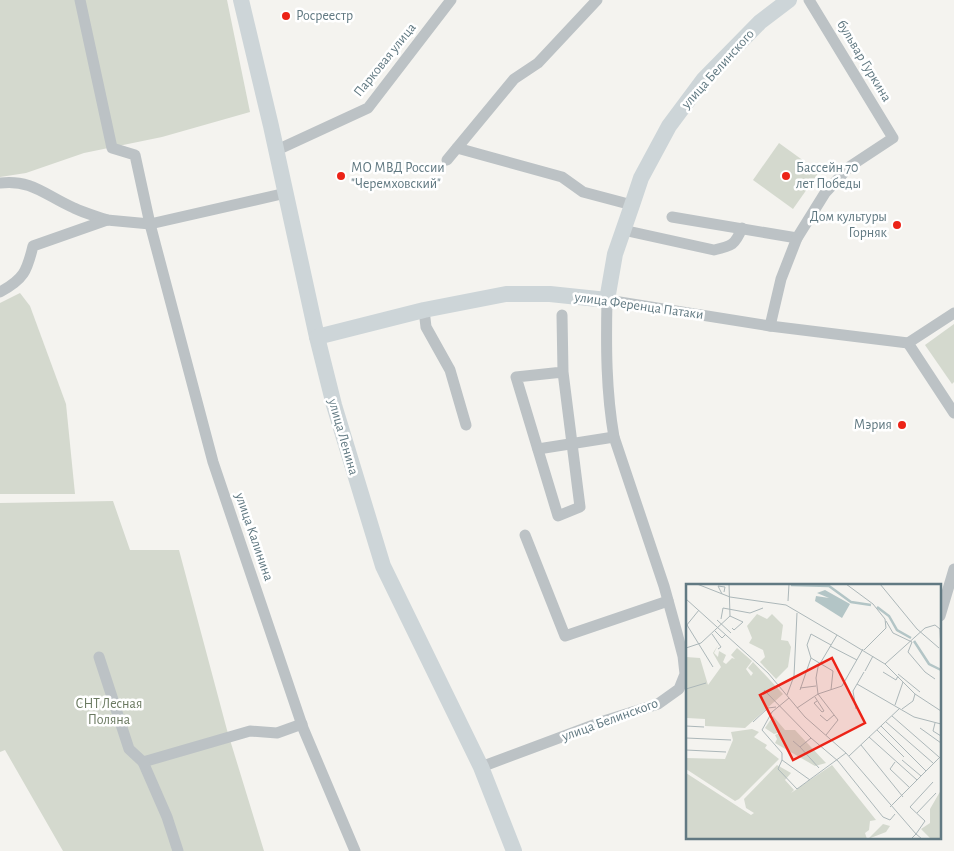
<svg xmlns="http://www.w3.org/2000/svg" width="954" height="851" font-family="'Alegreya Sans',sans-serif">
  <rect width="100%" height="100%" fill="#f4f3ef"/>
  <g fill="#d4d9ce">
    <path d="M0,0H227L250,112L162,137L84,153L26,173L0,177Z"/>
    <path d="M779,143L819,172L793,209L753,180Z"/>
    <path d="M20,293L30,306L66,404L75,494H0V303Z"/>
    <path d="M954,324V382L952,384L925,345Z"/>
    <path d="M113,501L130,550H179L227,730L264,851H63L5,750L0,752V503Z"/>
  </g>
  <g fill="none" stroke-linecap="round" stroke-linejoin="round">
    <g stroke="#bcc2c5" stroke-width="11">
      <path d="M80,0L112,148L135,155L150,224L213,462L303,728L355,851"/>
      <path d="M457,148L562,177L583,192L632,205"/>
      <path d="M277,150L368,108L451,0"/>
      <path d="M447,160L514,79L538,63L597,0"/>
      <path d="M0,183C32,179 46,196 74,208C84,213 96,216 107,220"/>
      <path d="M672,217L797,238"/>
      <path d="M623,230L714,250C732,246 735,245 742,228"/>
      <path d="M0,292C24,279 27,271 33,246L107,220L150,224L286,193"/>
      <path d="M424,310L426,327L450,370L466,425"/>
      <path d="M562,315L563,372L580,507L558,516L516,377L563,372"/>
      <path d="M770,326L781,279L797,238L825,193L849,167L893,138L809,0"/>
      <path d="M908,343L954,413"/>
      <path d="M538,449L614,437"/>
      <path d="M525,535L565,636L668,601"/>
      <path d="M940,616L954,569"/>
      <path d="M99,657L129,749L143,762L250,731L277,733L302,724"/>
      <path d="M143,762L167,817L178,851"/>
      <path d="M481,767L607,720L658,704L679,689L685,674L683,656L677,633L664,586L614,437C606,391 606,346 607,300L770,326L908,343L954,313"/>
    </g>
    <g stroke="#cdd5d8" stroke-width="16">
      <path d="M241,0L271,126L317,337L334,405L383,566L481,767L514,851"/>
      <path d="M317,337L424,310L506,294H550L607,300L615,254L632,205L641,178L669,126L704,79L760,22L789,0"/>
    </g>
  </g>
  <g fill="#ec2317" stroke="#fff" stroke-width="2">
    <circle cx="286" cy="16" r="5"/>
    <circle cx="341" cy="176" r="5"/>
    <circle cx="786" cy="176" r="5"/>
    <circle cx="897" cy="225" r="5"/>
    <circle cx="902" cy="425" r="5"/>
  </g>
  <g text-anchor="middle" dominant-baseline="central" stroke-width="5" stroke-linejoin="round" paint-order="stroke">
    <g font-size="14" fill="#617982" stroke="#fff" text-anchor="start">
      <text x="296" y="16">Росреестр</text>
      <text x="351" y="168">МО МВД России<tspan x="351" dy="16">"Черемховский"</tspan></text>
      <text x="796" y="168">Бассейн 70<tspan x="796" dy="16">лет Победы</tspan></text>
      <text x="887" y="217" text-anchor="end">Дом культуры<tspan x="887" dy="16">Горняк</tspan></text>
      <text x="892" y="425" text-anchor="end">Мэрия</text>
    </g>
    <g font-size="14" fill="#617982" stroke="#fff">
      <text transform="translate(385 60) rotate(-51)">Парковая улица</text>
      <text transform="translate(864 61) rotate(59)">бульвар Гуркина</text>
      <text transform="translate(718 69) rotate(-48)">улица Белинского</text>
      <text transform="translate(639 306) rotate(8)">улица Ференца Патаки</text>
      <text transform="translate(343 437) rotate(74)">улица Ленина</text>
      <text transform="translate(254 537) rotate(71)">улица Калинина</text>
      <text transform="translate(610 720) rotate(-20)">улица Белинского</text>
    </g>
    <g font-size="14" fill="#6a7960" stroke="#fff">
      <text x="109" y="704">СНТ Лесная<tspan x="109" dy="16">Поляна</tspan></text>
    </g>
  </g>
  <g transform="translate(686 584)">
    <rect width="255" height="255" fill="#f4f3ef"/>
    <path d="M71,30L81,35L86,30L97,41L95,56L102,57L105,63L102,83L90,95L74,78L79,73L77,66L63,59L66,54L61,42ZM32,61L28,69L32,73L33,67L40,71L37,78L40,80L46,74L49,75L45,71L51,64L66,77L60,85L65,92L67,89L62,84L67,78L97,110L59,144L19,142V135L1,134L0,73L14,74L22,101L35,83L27,69ZM87,132L99,146H109L140,179L129,182L89,159L91,155L89,151L95,148L88,150L79,144ZM66,145L73,148L68,153L81,161L79,164L93,175L53,215L49,217L0,185V174L39,175L47,156L45,148ZM91,181L105,189L99,196L108,206L105,209L146,181L190,236L184,237L183,246L179,249L181,255H0V189L65,231L68,229L60,224L58,215ZM255,206V255H245L235,245L244,239V225ZM197,240L204,242L200,248L182,255Z" fill="#d4d9ce"/>
    <path d="M139,6L164,20L156,34L129,17L130,12L143,14L131,9Z" fill="#b3c5c6"/>
    <path fill="none" stroke="#b3c5c6" stroke-width="2.5" d="M105,1L143,2L165,18L185,21M191,23L203,32L211,46L225,54M228,57L243,80L255,86"/>
    <path fill="none" stroke="#acb7b9" stroke-width="1" d="M11,0L44,13L100,21L151,51M160,0L187,20L199,35L200,44L178,66M194,0L231,45L253,64M36,10L32,2L39,3L38,8M0,15L82,89L119,133L160,169L230,250L225,255M102,17L103,0M44,32L57,38L48,46L46,44M35,35L37,24L64,29L77,24M31,36L45,49M200,37L207,49L226,58L222,68L239,88L249,95M1,41L27,83M0,42L13,26M29,47L36,54L40,50M26,50L35,63L32,65M145,61L125,50L121,61L125,74L147,87L145,106M144,62L171,76M0,64L15,59L44,32L43,0M199,80L229,110L227,117L216,125M179,87L187,72M197,88L210,96L212,92M212,90L234,108M171,100L228,133L255,140M114,104L130,102M0,105L20,99M78,106L125,154L152,177L197,233L204,236L209,230M114,106L125,74M167,107L178,88M167,107L170,125M229,110L255,127M101,111L108,92L111,29M129,113L138,127L136,128L128,119L131,117M209,121L217,98M111,124L132,110L130,94L132,83L151,51L199,80L239,44L249,41L254,45L255,67M134,131L141,137L148,131M206,132L253,173M67,138L82,124L90,123M200,138L247,179M249,139L247,147L255,152M0,142L18,143M195,142L240,187M234,144L255,159M191,146L218,173M140,151L152,136L132,110L156,102L177,65M183,153L231,196M0,154L45,156M107,157L114,163L125,154M175,161L217,213M114,163L133,184M0,166L40,168M163,172L214,124M96,176L92,185L111,205L160,169M96,176V169L76,146L86,128L103,114M96,176L124,196M216,176L235,192M209,178L204,185L224,204M204,223L255,172M231,229L250,209M236,255L230,250L239,237L224,223L247,198"/>
    <path fill="#ec2317" fill-opacity="0.15" stroke="#ec2317" stroke-width="2.5" d="M146,74L179,139L107,176L74,111Z"/>
    <rect width="255" height="255" fill="none" stroke="#617982" stroke-width="2.5"/>
  </g>
</svg>
